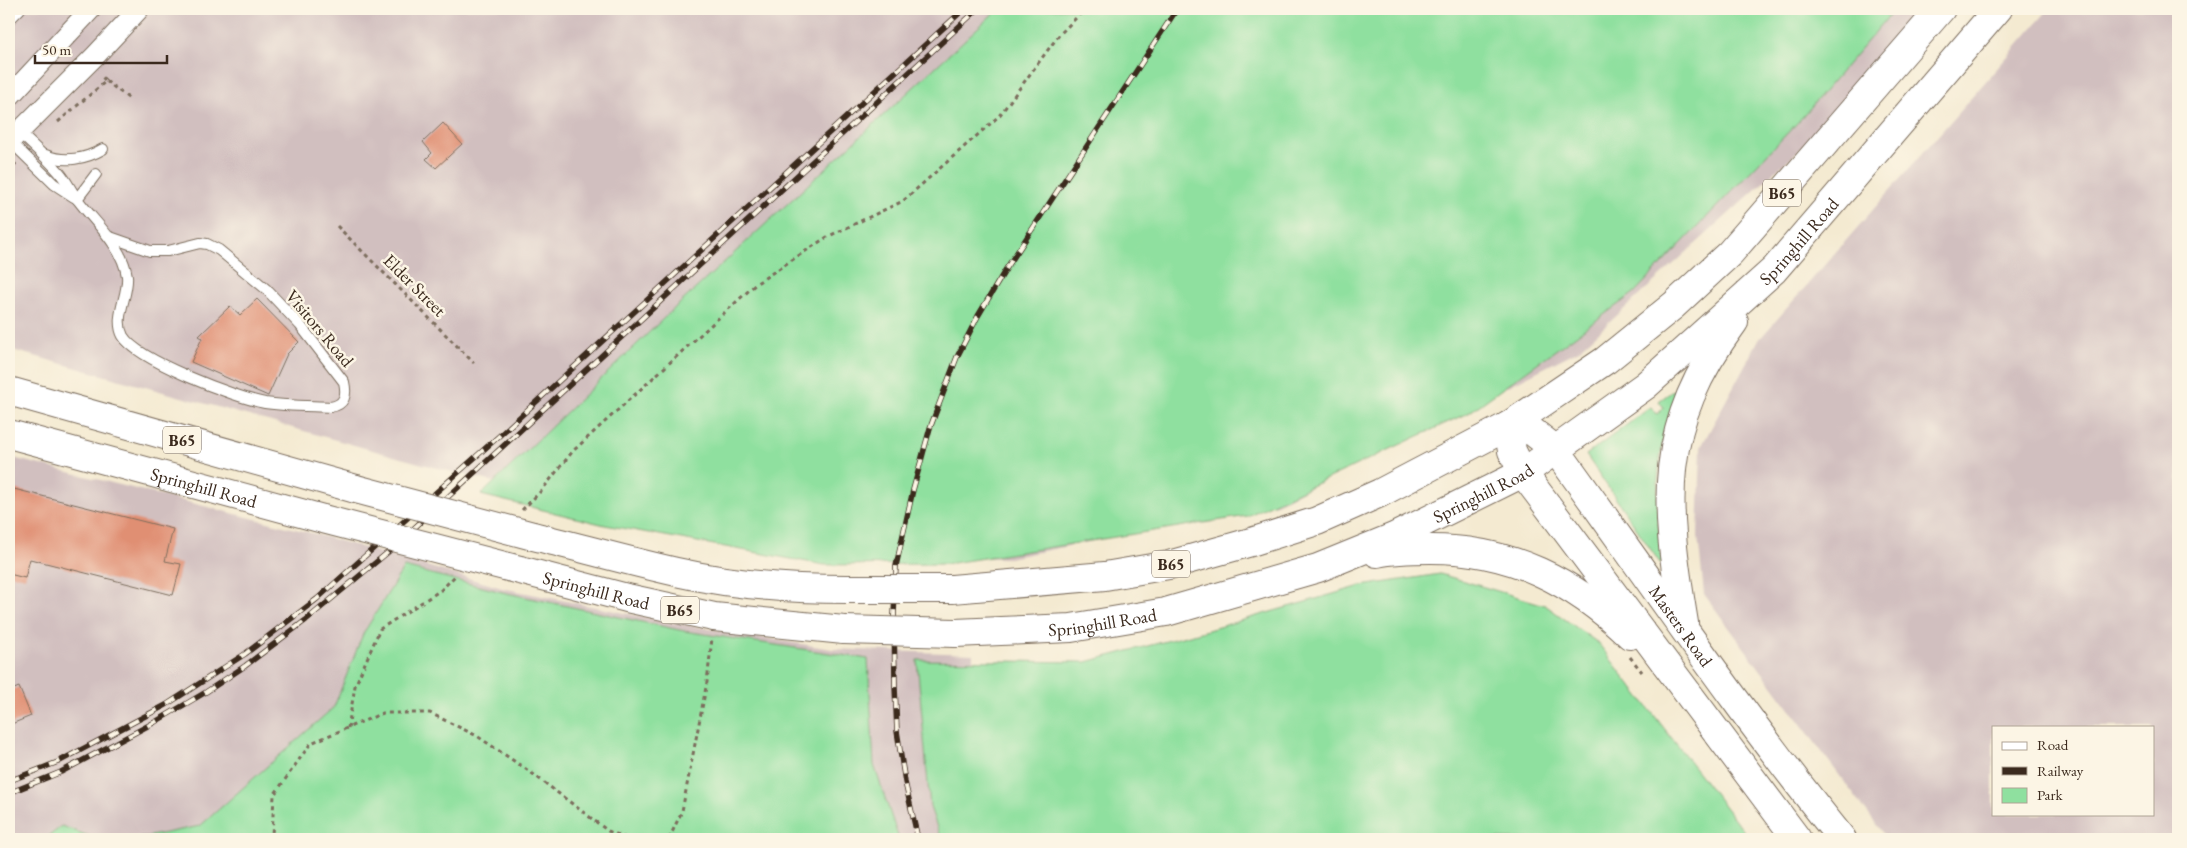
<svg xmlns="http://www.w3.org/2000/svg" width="2187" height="848" font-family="'EB Garamond',serif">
  <rect width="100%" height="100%" fill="#fcf5e5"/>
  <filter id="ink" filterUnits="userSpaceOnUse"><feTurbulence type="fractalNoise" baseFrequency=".02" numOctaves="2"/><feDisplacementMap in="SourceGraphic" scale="10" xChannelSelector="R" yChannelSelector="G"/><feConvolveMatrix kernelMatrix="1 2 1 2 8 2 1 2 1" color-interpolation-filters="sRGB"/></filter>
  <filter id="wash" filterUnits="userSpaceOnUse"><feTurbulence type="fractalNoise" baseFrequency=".0096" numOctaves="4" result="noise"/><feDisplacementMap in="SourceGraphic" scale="20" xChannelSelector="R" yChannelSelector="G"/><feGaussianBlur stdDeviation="1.12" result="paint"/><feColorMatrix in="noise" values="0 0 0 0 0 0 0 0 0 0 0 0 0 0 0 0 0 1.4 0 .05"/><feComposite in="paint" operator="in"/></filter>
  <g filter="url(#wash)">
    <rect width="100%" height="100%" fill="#f4ead1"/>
    <g fill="#d1bfbf" fill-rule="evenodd">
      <path d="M9,9H1924L1831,121L1579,350L1277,504L1009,558L797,556L433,467L9,349Z"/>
      <path d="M2049,9H2178V839H1887L1704,594L1698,536L1701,447L1758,341ZM1993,727H2153V814H1993Z"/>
      <path d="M9,457L323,536L502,588L668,622L831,649L973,654L972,811L983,839H9Z"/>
    </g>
    <g fill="#8fe09f" stroke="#65855e">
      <path d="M998,9H1895L1799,121L1634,293L1470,412L1247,516L946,564L824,565L605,525L481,495L664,318Z"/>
      <path d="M1674,390L1677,393C1655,454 1654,498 1662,562L1660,563L1586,455L1651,407L1657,414L1664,408L1659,401Z"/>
      <path d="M404,567L502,592L684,631L868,659L874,765L899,839H136L200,826L334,707L363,634Z"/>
      <path d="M1440,574L1545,605L1598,643L1750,839H941L930,807L917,660L1086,662L1201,632L1361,586Z"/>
      <path d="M62,826L97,839H45Z"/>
    </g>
    <g id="blocks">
      <g fill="#e08f73">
        <path d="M443,123L462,144L436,168L426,159L432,153L423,142Z"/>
        <path d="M257,299L299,342L287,354L268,396L191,362L202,338L199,336L230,306L240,315Z"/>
        <path d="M14,489L173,529L165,561L181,564L173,595L30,559L25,578L9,574V501L11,502Z"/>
        <path d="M19,687L31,716L9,725V691Z"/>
      </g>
    </g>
  </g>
  <g filter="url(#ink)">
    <use href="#blocks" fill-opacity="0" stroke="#7c6d5d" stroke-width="1"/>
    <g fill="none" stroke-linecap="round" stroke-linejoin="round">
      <defs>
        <g id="service">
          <path d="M9,20L20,9"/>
          <path d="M19,132C32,145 47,158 59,172C67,181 71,191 78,200C96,224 122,245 127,276C129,295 113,317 123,336C137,360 236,398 265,403C286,406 309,406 330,407C345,405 347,395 344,382L300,325L266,289L219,250L207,244L200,243L168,251H150L110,237"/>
          <path d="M10,141L54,184L74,197"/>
          <path d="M46,155C64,163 86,159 103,149"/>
          <path d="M77,199L96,174"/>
        </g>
        <g id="minor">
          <path d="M9,97L91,9"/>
          <path d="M9,142L95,56L139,9"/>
        </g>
        <g id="primary">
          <path d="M9,391L356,489"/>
          <path id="s1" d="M1511,425L1533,432L1556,450C1650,580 1741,714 1842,839"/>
          <path d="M1508,426L1512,451L1523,473L1797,839"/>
          <path id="s2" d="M9,434L323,519"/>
          <path d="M533,536C582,548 631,562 681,573C734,585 792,589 847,589"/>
          <path d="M1377,553C1394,549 1413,549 1431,549C1511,549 1573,581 1630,635"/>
          <path id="s3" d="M520,570L627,598L714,617L844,630"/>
          <path d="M952,589L1105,576L1169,565L1251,542L1317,521L1380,493L1508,426L1606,360L1674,305L1730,253L1941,9"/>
          <path d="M1684,623C1664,502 1656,427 1734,322"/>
          <path id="s4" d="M955,633L1071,628L1166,612L1318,568L1394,537L1523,473L1646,385L1774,270L1998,9"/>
        </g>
      </defs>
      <use href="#service" stroke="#7c6d5d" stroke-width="12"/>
      <use href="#minor" stroke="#7c6d5d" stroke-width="22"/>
      <use href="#primary" stroke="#7c6d5d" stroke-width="30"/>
      <g stroke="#7c6d5d" stroke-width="3" stroke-dasharray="4 4" stroke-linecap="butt">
        <path d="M106,81L131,100"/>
        <path d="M58,122L106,81L101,76"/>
        <path d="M9,171L16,163"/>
        <path d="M337,226L474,363"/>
        <path d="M522,510L542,490L573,451L757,283L827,237L903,201L999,116L1059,35L1085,9"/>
        <path d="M1630,657L1642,672"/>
        <path d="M348,728L355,686L380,629L441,590L455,576"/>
        <path d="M275,839L272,836L274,795L311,743L383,713H430L477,736L533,774L608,831L629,839"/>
        <path d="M669,839L682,811L707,682L712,638"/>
      </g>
      <use href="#service" stroke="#fff" stroke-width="10"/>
      <use href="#minor" stroke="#fff" stroke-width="20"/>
      <use href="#primary" stroke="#fff" stroke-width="28"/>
      <defs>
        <g id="rail">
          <path d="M9,781L58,762L166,705L245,654L317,599L499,436L964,9"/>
          <path d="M9,793L61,772L155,722L206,692L245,666L306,620L387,553L978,9"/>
          <path d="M918,839L905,782L897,731L895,687L894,616L896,566L913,490L930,428L957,357L978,316L1006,269L1177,9"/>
        </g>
      </defs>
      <use href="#rail" stroke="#3b2a1e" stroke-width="5.5"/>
      <use href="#rail" stroke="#fcf5e5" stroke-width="4" stroke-dasharray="11" stroke-linecap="butt"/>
      <defs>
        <g id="primary-bridge">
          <path d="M356,489L533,536"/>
          <path d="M323,519L520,570"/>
          <path d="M847,589H952"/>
          <path d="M844,630L955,633"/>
        </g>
      </defs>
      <use href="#primary-bridge" stroke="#7c6d5d" stroke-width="30" stroke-linecap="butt"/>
      <use href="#primary-bridge" stroke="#fff" stroke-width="28"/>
    </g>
  </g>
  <g text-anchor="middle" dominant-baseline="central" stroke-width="5" stroke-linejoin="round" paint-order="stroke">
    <g fill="#fcf5e5" stroke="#75675a" stroke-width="1">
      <rect x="1763" y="179.5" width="38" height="27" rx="4"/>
      <rect x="163" y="426.5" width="38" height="27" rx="4"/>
      <rect x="1152" y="550.5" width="38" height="27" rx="4"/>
      <rect x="661" y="596.5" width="38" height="27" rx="4"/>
    </g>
    <g font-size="16" font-weight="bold" fill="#3b2a1e">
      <text x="1782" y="193">B65</text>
      <text x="182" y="440">B65</text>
      <text x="1171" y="564">B65</text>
      <text x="680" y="610">B65</text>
    </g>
    <g font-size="18" fill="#3b2a1e" stroke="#fcf5e5">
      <text stroke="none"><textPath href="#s4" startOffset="958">Springhill Road</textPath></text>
      <text transform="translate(415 285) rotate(45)">Elder Street</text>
      <text transform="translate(320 328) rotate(50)">Visitors Road</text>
      <text stroke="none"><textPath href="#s2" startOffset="202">Springhill Road</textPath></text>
      <text stroke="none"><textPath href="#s4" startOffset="552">Springhill Road</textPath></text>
      <text stroke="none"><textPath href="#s3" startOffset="79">Springhill Road</textPath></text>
      <text stroke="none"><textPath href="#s4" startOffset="148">Springhill Road</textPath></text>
      <text stroke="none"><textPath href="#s1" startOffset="268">Masters Road</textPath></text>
    </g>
  </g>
  <rect width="2187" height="848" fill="none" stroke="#fcf5e5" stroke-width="30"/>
  <rect x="1992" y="726" width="162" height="90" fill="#fcf5e5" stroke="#afa495"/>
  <rect x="2002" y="742" width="25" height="8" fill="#ffffff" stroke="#afa495"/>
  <text x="2037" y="750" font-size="15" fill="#3b2a1e">Road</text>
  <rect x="2002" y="767" width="25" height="8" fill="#3b2a1e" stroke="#afa495"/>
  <text x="2037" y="776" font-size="15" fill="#3b2a1e">Railway</text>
  <rect x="2002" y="788" width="25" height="15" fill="#8fe09f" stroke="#afa495"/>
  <text x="2037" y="800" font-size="15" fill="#3b2a1e">Park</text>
  <path d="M35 55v8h132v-8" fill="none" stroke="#3b2a1e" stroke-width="2.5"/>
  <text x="42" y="55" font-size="15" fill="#3b2a1e" stroke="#fcf5e5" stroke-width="4" paint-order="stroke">50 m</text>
</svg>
